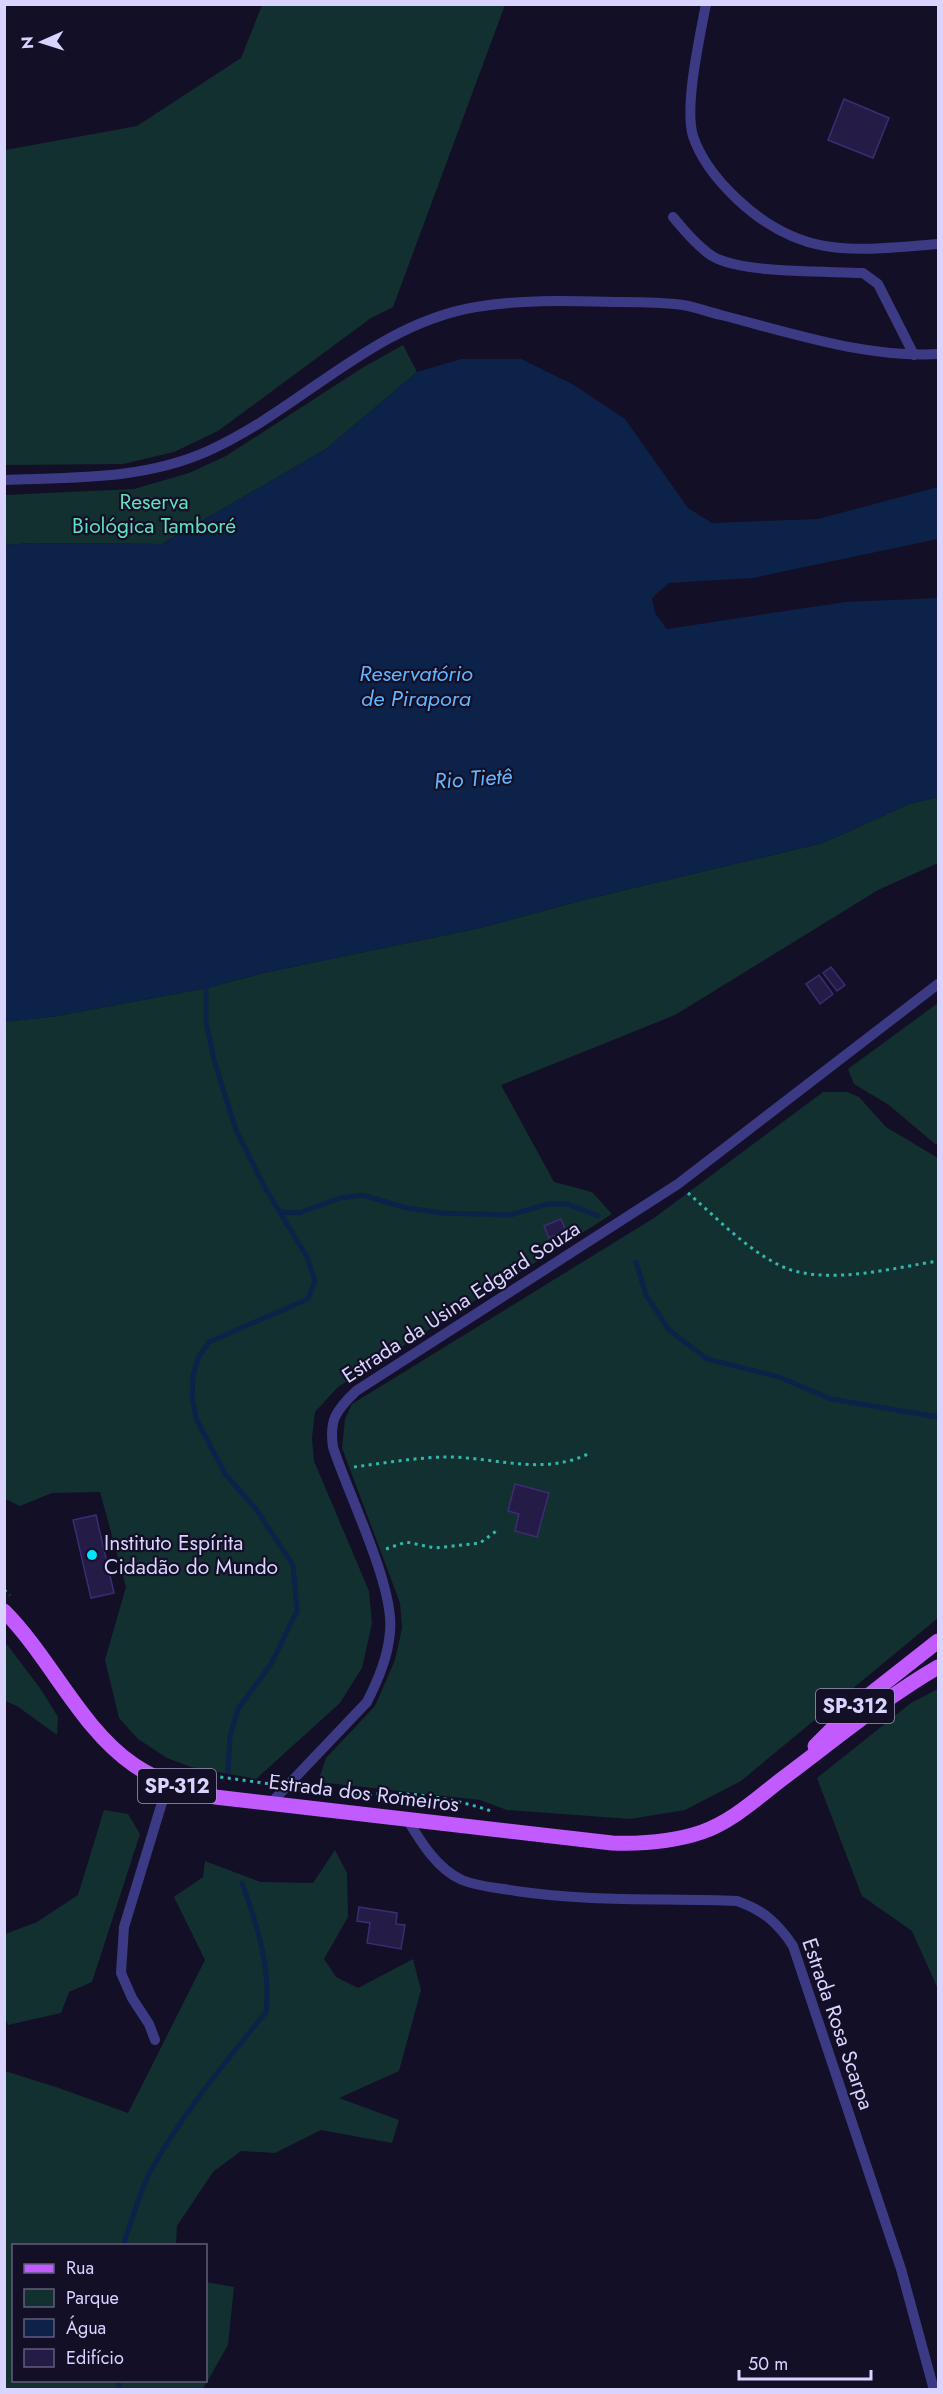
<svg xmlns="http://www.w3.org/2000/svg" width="943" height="2394" font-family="Jost,sans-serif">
  <rect width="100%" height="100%" fill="#130f26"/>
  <g fill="#12302f">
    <path d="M262,5H505L393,307L371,318L218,431L174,452L123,464L5,465V150L137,126L241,58Z"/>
    <path d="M403,345L417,372L326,449L162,544L32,543L5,545L4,495L134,489L189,473L226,456L362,368Z"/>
    <path d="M938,797V863L878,890L675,1015L501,1085L554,1182L592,1192L612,1214L338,1387L315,1412L312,1438L314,1461L369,1591L372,1623L362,1668L340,1703L256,1779L191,1767L167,1758L138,1739L119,1718L105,1660L126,1587L100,1492L52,1493L20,1506L5,1499L4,1022L57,1016L207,988L263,973L480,928L583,900L823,843L909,804Z"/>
    <path d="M938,1003V1144H935L889,1105L854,1084L848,1069Z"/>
    <path d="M823,1092H847L859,1097L886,1127L938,1158V1618L741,1781L685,1810L630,1819L507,1810L480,1800L318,1782L326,1758L375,1706L395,1660L402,1628L400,1603L342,1448L345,1419L352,1404L654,1218Z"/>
    <path d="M5,1642L40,1688L58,1717L57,1735L17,1706L5,1701Z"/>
    <path d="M938,1689V1989L912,1931L862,1896L817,1778L911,1703Z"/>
    <path d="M104,1810L128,1814L140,1834L92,1982L69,1992L61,2013L8,2025L4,2015L5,1934L37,1922L78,1895Z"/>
    <path d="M335,1850L347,1873L348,1917L324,1959L336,1977L358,1988L413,1959L421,1990L399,2071L339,2098L399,2120L392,2143L321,2130L275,2153L241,2151L213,2172L177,2226L176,2245L14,2246V2380H206V2282L234,2287L228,2345L203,2389H5V2071L59,2088L128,2113L205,1960L174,1897L203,1877L205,1861L261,1882L313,1883Z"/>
  </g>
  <path fill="#0c2248" d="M521,359L574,385L625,419L688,508L712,523L818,519L938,487V539L753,578L669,583L652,598L655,613L667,629L845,602L938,598V797L909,804L823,843L583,900L480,928L263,973L207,988L57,1016L5,1022V545L32,543L162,544L326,449L417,372L461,359Z"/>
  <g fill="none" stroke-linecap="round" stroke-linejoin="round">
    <g stroke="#0c2248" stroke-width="5">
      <path d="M206,984V1021L214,1060L236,1130L264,1186L307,1257L315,1281L308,1299L209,1342L198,1358L193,1376L192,1397L196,1418L225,1474L256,1509L293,1565L297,1611L271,1664L238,1709L230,1736L228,1772"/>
      <path d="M281,1212L299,1213L340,1198L363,1195L406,1208L442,1213L510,1215L548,1204H568L598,1216"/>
      <path d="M636,1262L646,1295L669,1330L707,1359L779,1377L831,1399L938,1417"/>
      <path d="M124,2246L125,2239C133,2218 139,2194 149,2174C182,2114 223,2065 266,2012C271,1968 257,1924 242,1883"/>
      <path d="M119,2390V2380"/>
    </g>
  </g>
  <g fill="#241b47" stroke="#3b2d73" stroke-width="1.5">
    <path d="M844,99L889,118L873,158L828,140Z"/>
    <path d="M831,967L845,985L837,991L823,973Z"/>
    <path d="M819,975L833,994L820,1004L806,984Z"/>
    <path d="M561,1219L566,1231L549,1238L544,1226Z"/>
    <path d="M515,1484L549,1493L537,1537L515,1531L519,1514L508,1511Z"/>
    <path d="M96,1515L114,1593L91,1598L73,1520Z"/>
    <path d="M359,1907L397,1913L396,1924L405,1925L401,1949L367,1943L370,1923L357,1921Z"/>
  </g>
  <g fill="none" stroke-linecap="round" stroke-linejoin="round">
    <g stroke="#2fb8b0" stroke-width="3" stroke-dasharray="3 4.5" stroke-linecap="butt">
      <path d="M688,1193C717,1218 745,1248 779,1265C822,1287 893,1268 938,1261"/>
      <path d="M354,1467C385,1463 418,1457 450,1457C498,1458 544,1476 590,1453"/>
      <path d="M386,1549L406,1542L435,1548L480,1543L499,1529"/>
      <path d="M4,1590L10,1595"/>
      <path d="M198,1774L271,1784"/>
      <path d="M354,1796C400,1789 451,1797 494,1812"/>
    </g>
    <g stroke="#3d3a85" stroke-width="10">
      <path d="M706,4C700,36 684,107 693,136C701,160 719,182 737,199C803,261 856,250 938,244"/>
      <path d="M673,217C685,231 697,246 712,256C742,274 826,271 863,273L878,284L914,355"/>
      <path d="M4,480C74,477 143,480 208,451C300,410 373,324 476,307C524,299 571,301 619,302C640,302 662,302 683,305C696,307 708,312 721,315C792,333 865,358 938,354"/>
      <path d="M270,1804L367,1702C378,1680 388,1657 390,1632C395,1587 348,1494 333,1447C329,1420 336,1410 356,1391L678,1184L938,984"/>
      <path d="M407,1819C421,1842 437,1869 462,1880C479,1887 499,1888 516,1891C590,1902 663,1898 737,1901C763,1910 778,1923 793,1946L901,2269L934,2390"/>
      <path d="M155,2040L149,2024L132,1998L121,1973L124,1927L168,1783"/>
    </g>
    <g stroke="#c25bff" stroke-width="15">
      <path d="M4,1611C51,1658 80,1728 134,1765C159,1782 187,1790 215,1797L612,1843C643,1844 673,1842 702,1832C733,1821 757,1798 782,1779C833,1741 883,1699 938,1667"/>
      <path d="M815,1746L854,1707L938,1641"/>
    </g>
  </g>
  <circle fill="#00e5ff" stroke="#130f26" stroke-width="2" cx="92" cy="1555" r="6"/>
  <g text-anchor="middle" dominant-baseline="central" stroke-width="4.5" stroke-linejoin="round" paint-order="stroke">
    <g fill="#130f26" stroke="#9e99be" stroke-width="1.5">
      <rect x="816" y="1689" width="78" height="34" rx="4.5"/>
      <rect x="138" y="1769" width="78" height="34" rx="4.5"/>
    </g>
    <g font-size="20" font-weight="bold" fill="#d9d4ff">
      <text x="855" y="1706">SP-312</text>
      <text x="177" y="1786">SP-312</text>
    </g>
    <g font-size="21" fill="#5fe0c0" stroke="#130f26">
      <text x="154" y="502">Reserva<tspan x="154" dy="24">Biológica Tamboré</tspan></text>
    </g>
    <g font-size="21" fill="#d9d4ff" stroke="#130f26">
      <text transform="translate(461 1302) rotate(-33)">Estrada da Usina Edgard Souza</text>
      <text transform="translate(364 1793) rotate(7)">Estrada dos Romeiros</text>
      <text transform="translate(838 2024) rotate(71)">Estrada Rosa Scarpa</text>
    </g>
    <g font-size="21" fill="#d9d4ff" stroke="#130f26" text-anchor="start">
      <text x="104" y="1543">Instituto Espírita<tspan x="104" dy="24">Cidadão do Mundo</tspan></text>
    </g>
    <g font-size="22" font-style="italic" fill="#62b6ff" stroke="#130f26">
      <text x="416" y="673">Reservatório<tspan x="416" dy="25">de Pirapora</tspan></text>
      <text transform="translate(473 778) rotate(-4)">Rio Tietê</text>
    </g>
  </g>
  <rect width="943" height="2394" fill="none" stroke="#d9d4ff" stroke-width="12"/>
  <rect x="12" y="2244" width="195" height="138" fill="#130f26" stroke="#625e7d" stroke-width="1.5"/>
  <rect x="24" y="2264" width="30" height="9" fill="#c25bff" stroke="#625e7d" stroke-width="1.5"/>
  <text x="66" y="2274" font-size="18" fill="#d9d4ff">Rua</text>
  <rect x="24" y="2289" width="30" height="18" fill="#12302f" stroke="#625e7d" stroke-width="1.5"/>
  <text x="66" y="2304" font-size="18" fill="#d9d4ff">Parque</text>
  <rect x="24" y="2319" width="30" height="18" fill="#0c2248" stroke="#625e7d" stroke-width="1.5"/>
  <text x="66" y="2334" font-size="18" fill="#d9d4ff">Água</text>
  <rect x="24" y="2349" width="30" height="18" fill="#241b47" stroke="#625e7d" stroke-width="1.5"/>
  <text x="66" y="2364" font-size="18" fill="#d9d4ff">Edifício</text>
  <g transform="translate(42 42) rotate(267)" stroke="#130f26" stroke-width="4.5" paint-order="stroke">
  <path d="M0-4.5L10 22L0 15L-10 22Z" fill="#d9d4ff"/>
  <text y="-9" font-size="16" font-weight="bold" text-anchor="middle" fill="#d9d4ff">N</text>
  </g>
  <path d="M739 2370v9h132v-9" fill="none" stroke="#d9d4ff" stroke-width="3"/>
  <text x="748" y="2370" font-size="18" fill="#d9d4ff" stroke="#130f26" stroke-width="4.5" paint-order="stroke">50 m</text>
</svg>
